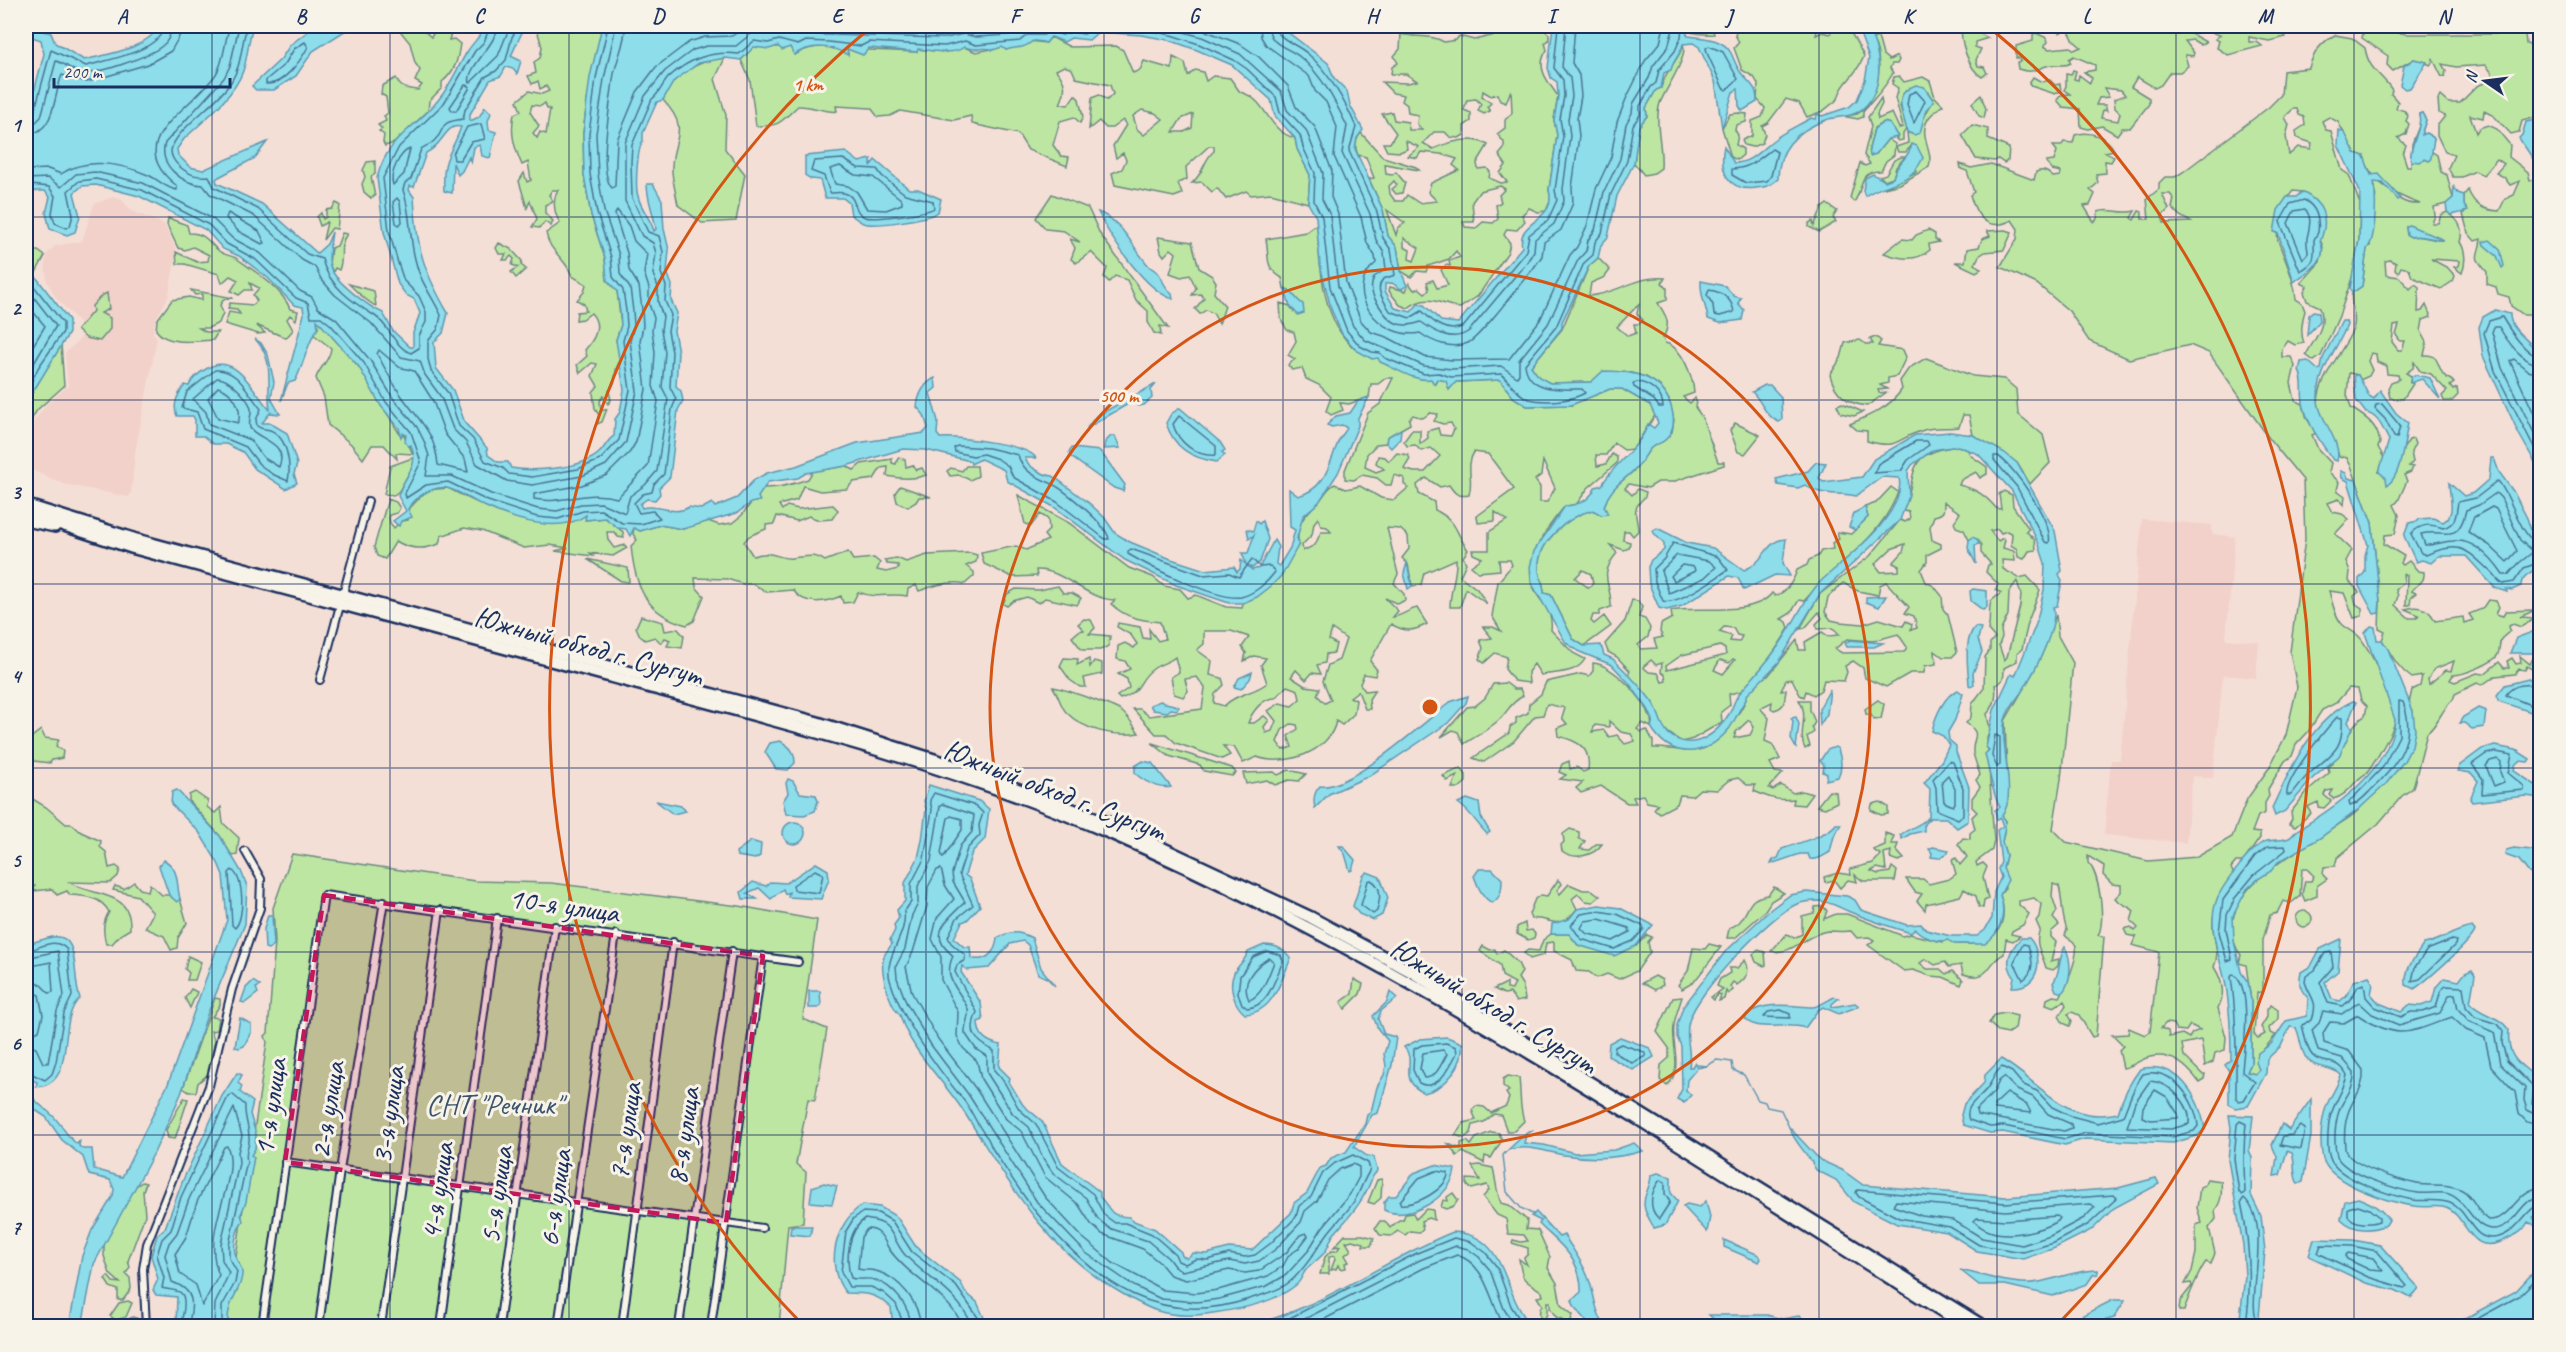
<svg xmlns="http://www.w3.org/2000/svg" width="2566" height="1352" font-family="Caveat,sans-serif">
  <rect width="100%" height="100%" fill="#f4dfd6"/>
  <filter id="ink" filterUnits="userSpaceOnUse"><feTurbulence type="fractalNoise" baseFrequency=".0167" numOctaves="2"/><feDisplacementMap in="SourceGraphic" scale="12" xChannelSelector="R" yChannelSelector="G"/><feConvolveMatrix kernelMatrix="1 2 1 2 8 2 1 2 1" color-interpolation-filters="sRGB"/></filter>
  <g filter="url(#ink)">
    <g fill="#f2d1ca">
      <path d="M113,197L120,198L132,211L164,224L177,251L168,298L156,318L153,333L157,338L135,453L131,494L128,497L64,484L27,468L26,464V431L47,404L68,386L65,353L81,338L82,332L78,321L56,298L47,281L45,263L48,253L55,246L82,241L94,204Z"/>
      <path d="M2142,519L2212,525V534L2235,537L2226,639L2259,642L2256,678L2223,675L2213,778L2192,776L2186,843L2104,835L2111,760H2120Z"/>
    </g>
    <g fill="#bde6a2" stroke="#6c8a80" stroke-width="1.5" fill-rule="evenodd">
      <path d="M404,26H419L431,37L435,31L441,33L442,26H450L452,30L449,40L454,39L460,44C458,58 456,71 442,82V88L429,101L428,111L394,143L385,146L383,142L384,135L379,131L382,129L378,125L386,121L384,116L388,113L386,97L381,94L382,86L396,78C401,90 407,88 418,90L422,85L415,81L420,70L415,63L410,43L401,32Z"/>
      <path d="M536,26H592L603,28L587,101L583,133L584,175L591,215L605,258L607,280L617,291L621,325L616,340L621,360C611,371 620,380 609,391L611,400L608,404L603,396L600,401L601,411L607,409L602,422L597,424L599,415L595,409L593,392L598,386L592,376L597,364L592,363L580,373L577,365L587,356L585,350C595,339 602,325 591,313L583,319L576,320L577,312L586,311L584,304L577,300L584,292L586,284L572,276C566,258 549,252 546,233L560,223C554,213 552,200 558,190H552L549,195L553,201L545,205V213L553,221L551,226L545,222L539,228L532,227L537,219L530,201L527,208L519,181L524,173L527,182L531,180L528,162L522,165C514,147 510,133 514,114L521,111L517,101L529,91L542,94L549,91L546,86L540,89L538,81L532,84L528,76L536,73L534,62L540,58L542,47ZM545,103L547,109H550L546,134L540,132L537,138L533,133L539,126L530,112L532,105L541,106Z"/>
      <path d="M1515,26H1548L1544,30L1549,34V40L1545,43L1547,50C1535,67 1547,81 1558,96L1554,120L1557,135L1549,190L1551,199L1546,211L1538,212L1529,208L1522,215L1525,221L1517,230L1507,229L1504,235L1510,243L1508,252L1478,296L1460,308C1440,304 1428,293 1408,308L1400,305L1389,291L1390,287L1406,291L1409,283L1414,290L1419,288L1425,293L1429,290L1427,282L1433,280L1437,288L1448,285L1441,270L1446,265L1450,266L1449,261L1460,257L1456,251L1449,259L1428,266L1426,272L1417,271L1411,277L1401,271L1397,247L1388,236L1383,210L1369,179L1374,178L1366,157L1358,155C1354,147 1355,140 1361,133L1383,157L1416,167L1419,170L1385,164L1386,174L1392,175L1396,172L1405,183L1402,193L1396,194L1392,189L1397,185L1394,181L1389,186L1390,194L1395,201H1403L1407,195L1419,203L1437,201L1428,192L1431,183L1459,170L1453,165L1457,159L1441,154L1421,152L1417,158L1408,156L1419,147L1406,141L1407,149L1400,152L1387,151L1383,143H1390L1396,133L1382,114L1392,112L1394,120L1408,122L1409,130H1422L1417,124L1418,115L1408,113L1407,105L1402,101L1404,95L1393,93L1382,82L1408,83L1417,81L1406,74H1391L1392,67L1398,63L1394,56L1400,49L1401,34C1416,38 1431,34 1444,42L1456,40L1459,36L1474,40L1495,35ZM1511,90L1512,113L1505,120V128L1497,134L1504,142V149L1499,155L1506,165L1500,173L1507,182L1501,183L1489,178L1490,172L1487,168L1478,169L1477,163L1488,145C1472,135 1449,142 1433,149L1423,143L1434,132H1445L1450,137L1459,138L1464,135V126L1471,121V113L1464,110L1467,100L1476,99L1481,104L1478,111L1484,114L1490,111L1487,107L1491,103L1482,97L1483,91L1491,96L1497,94L1500,101L1506,103ZM1500,186L1505,189L1499,195L1501,202L1496,205L1498,219L1493,223L1483,222L1476,228L1465,227L1463,222H1474L1472,202L1480,191ZM1387,210L1405,223L1398,228L1396,235ZM1404,238L1419,248L1414,261L1409,259L1410,250L1404,247Z"/>
      <path d="M1689,26H1712L1714,34C1705,35 1695,33 1686,31Z"/>
      <path d="M1738,26H1818L1816,35L1822,32L1830,34L1834,26H1847L1864,56C1858,74 1841,83 1838,99L1823,111L1807,117L1799,103L1786,99L1768,123L1762,126L1765,134L1762,143L1752,147L1744,145L1742,140L1752,136V121L1762,117L1765,108L1757,99L1758,84L1754,77L1742,70L1734,48L1739,42L1735,35Z"/>
      <path d="M1962,26H1988L1991,28L1989,31L1983,28L1977,32L1988,38L1975,42V47L1981,49L1976,60L1978,66L1984,67L1987,73L1982,77C1969,70 1959,40 1962,26Z"/>
      <path d="M2060,26H2096L2110,31L2114,28L2149,29L2129,26C2153,25 2277,18 2286,37L2269,41L2249,37V42H2257L2262,46L2228,55L2217,48L2219,41L2215,39L2220,35L2206,31L2191,34L2206,42L2201,45L2193,40L2185,41L2194,53L2193,56L2185,55L2188,66L2180,72H2170L2161,85L2155,88L2137,77L2131,87L2149,98V104L2130,128H2122L2117,135L2102,126L2088,129L2081,127L2080,109L2063,107L2057,100L2061,95L2070,94L2064,90L2066,86V74L2071,75L2073,70L2076,71L2074,79L2078,80L2079,75L2090,83L2092,78L2084,72L2095,70V65L2074,56L2069,59L2071,63C2064,67 2059,64 2051,65C2036,67 2037,75 2018,69L2017,62L2021,61L2020,58H2016V46L2033,41V34L2036,33L2047,38L2048,42L2044,46L2049,49L2071,47L2074,50L2081,47L2074,41L2068,29L2059,33ZM2104,88L2121,90L2125,95L2114,99L2115,108L2120,113L2118,121L2101,118L2103,110L2107,111L2105,105H2096L2099,98L2109,97Z"/>
      <path d="M2374,29L2407,34H2525L2526,44L2533,46V36L2540,35V60L2535,63L2536,74L2540,62V112L2535,117L2522,121L2519,132L2511,134L2494,116L2484,111L2483,118L2470,115L2476,133L2479,128L2488,125L2497,129L2510,145L2509,157L2528,172L2530,180H2540V222L2535,225L2540,241V315H2524L2511,306L2509,297L2498,294L2496,287L2487,284V272C2471,253 2479,259 2481,239L2475,241L2468,233L2463,214L2467,211L2464,205V195L2468,190C2474,205 2483,210 2499,211L2505,199L2514,195L2520,181L2510,185L2504,177L2496,173L2504,164L2497,159L2483,175L2475,171L2462,177H2453L2448,168L2454,155L2445,152L2437,135V126L2445,116L2439,113L2438,99L2441,96L2449,103H2460L2477,86L2492,80V73L2486,65L2456,67L2442,64L2446,71L2445,76L2442,77L2433,59L2431,65L2414,59L2393,71L2387,65L2388,56L2362,38L2363,33Z"/>
      <path d="M2335,35L2352,38L2365,48C2369,71 2381,73 2392,90L2391,94L2398,102L2396,108L2405,111L2408,116L2406,121L2409,124L2406,134L2398,138L2406,145L2403,154L2407,166H2411L2412,144L2421,121L2419,114L2422,113L2426,120L2421,135L2426,133L2434,138L2431,151L2437,155L2441,172L2447,175L2453,198L2446,204L2434,207L2435,216L2432,223H2438L2441,215L2447,212C2459,220 2464,228 2460,242C2466,251 2466,263 2462,273L2454,267L2458,266L2459,261L2431,259L2448,268L2455,276L2453,281L2441,289L2412,277L2409,269L2401,267L2398,273L2395,270L2396,263L2390,260L2385,261L2386,275L2399,277L2410,289L2415,284L2419,287L2418,312L2422,311L2426,305L2431,317L2423,320L2421,331L2427,342L2424,355C2439,354 2436,363 2443,374C2446,379 2451,378 2454,383L2450,386L2453,390L2457,388L2458,395L2452,401H2444L2442,396L2447,391L2431,374L2420,371L2414,362L2413,368L2406,373L2411,376L2410,382L2413,384L2403,399L2390,398L2388,388L2391,382L2399,379L2398,375L2387,374L2386,366L2377,362L2376,354L2371,353L2368,361L2372,370L2369,376L2360,380L2358,375L2349,373L2347,395L2351,408C2366,417 2378,425 2380,443L2378,447L2384,458L2379,472L2397,469L2403,449L2409,440L2413,439L2415,444L2411,452L2413,462L2409,466L2413,467L2411,472L2404,475L2407,481L2398,501L2394,505L2399,515L2395,534L2385,535L2384,544L2404,556L2401,563L2403,565L2409,561L2418,571L2424,572C2425,584 2417,583 2411,591L2416,593L2411,597L2410,605H2406L2407,575L2403,574L2404,582L2396,590L2398,596L2395,605L2409,618H2417L2419,615L2405,609C2418,605 2429,607 2435,621L2463,617L2464,623L2473,620L2469,614L2482,609L2488,600L2496,601L2499,607L2496,614L2503,616L2506,611L2535,610L2520,617L2536,618L2521,627L2513,624L2509,626L2510,631L2501,639C2499,644 2500,649 2498,654C2495,663 2463,675 2453,675L2450,680L2455,682L2477,673L2484,674L2499,662L2504,668H2509L2507,661L2512,658L2516,664L2521,663L2520,656L2530,664L2535,654L2540,655V674L2527,666L2525,670L2519,669L2515,674L2495,676L2482,685L2477,683L2455,694L2453,700C2441,709 2439,724 2427,733L2413,788L2402,796L2378,824L2337,858L2335,866L2324,867L2323,875L2327,879L2317,886V896L2305,901L2302,894L2305,881H2311L2314,876L2307,869H2302L2300,896L2291,903L2283,901L2277,913L2270,915L2263,940V991L2257,993L2254,1034L2258,1038L2265,1034L2261,1027L2267,1017V1009L2271,1005L2278,1010V1019L2269,1028L2270,1033L2276,1035L2264,1049L2259,1070L2255,1074L2247,1072L2251,1063V1001L2246,965L2239,963L2241,955C2234,947 2232,935 2232,925C2237,876 2303,851 2338,825C2345,820 2355,815 2360,808C2379,782 2397,740 2413,711L2409,703L2412,690L2420,686L2422,676L2412,678C2397,668 2392,655 2382,640L2385,632L2379,629L2380,602L2372,523L2350,463L2347,458L2339,456C2334,441 2325,428 2320,413C2310,386 2343,354 2353,329C2358,316 2349,306 2352,293L2362,286L2367,248L2370,246L2376,193L2374,181C2390,179 2391,206 2420,204C2397,196 2369,182 2364,156L2355,153L2338,122L2329,117L2322,121L2326,130L2331,131L2342,170L2349,175L2360,204L2359,240L2353,275L2339,316L2321,356L2314,361L2306,355C2315,337 2327,328 2320,307L2307,301L2304,292L2307,286L2301,283L2320,262L2323,247L2302,192L2293,191C2285,199 2275,228 2278,240C2285,261 2294,277 2296,299L2302,303L2305,311C2302,319 2300,334 2304,343L2295,345L2288,341L2282,349V357H2291L2295,366L2291,383L2295,400L2303,404L2307,419L2317,433L2312,435L2318,449L2331,463L2329,472L2339,482L2337,490L2345,496L2344,505L2339,499L2328,503L2333,512L2342,514L2349,519L2335,534L2352,550L2346,561L2350,571L2349,581L2359,592L2354,596L2356,604L2362,608V616L2354,618L2344,593L2329,591C2332,601 2335,618 2343,625C2351,632 2358,632 2364,643C2374,658 2395,702 2395,720C2395,729 2373,765 2367,773C2353,780 2350,795 2333,799L2330,795L2333,790L2326,791L2324,795L2331,801L2324,808L2319,807L2318,802L2307,807L2311,813L2295,827L2289,824L2292,819L2291,812L2306,793L2329,773L2328,767C2345,751 2346,726 2365,716L2367,706L2361,700L2358,689L2349,688L2336,703L2322,710L2308,732L2296,745L2292,756L2285,761L2268,789L2269,796L2265,803V813L2258,816L2252,832L2260,833V838L2243,862H2236L2231,868L2234,875C2221,893 2209,911 2214,935C2216,948 2219,955 2214,967C2223,981 2226,994 2218,1008L2226,1037L2225,1050L2215,1053L2213,1062L2205,1066L2201,1040L2182,1044L2184,1056L2202,1074H2205L2204,1079L2199,1082C2187,1066 2172,1052 2150,1057C2140,1059 2133,1067 2123,1068L2119,1050L2123,1046L2112,1035L2128,1034L2129,1028L2145,1035L2150,1032L2159,952L2132,945L2136,937L2127,935L2124,929L2131,927L2135,931L2138,928L2131,921L2134,911C2128,905 2121,905 2115,898L2121,892V885L2112,884L2103,875L2104,866L2088,856V863C2100,873 2106,924 2098,935L2104,937L2096,1036L2092,1037L2079,1015L2072,1012L2068,1014L2072,1021L2070,1026L2063,1023L2059,1016L2066,1005L2064,1001L2054,1007L2046,1004L2047,999L2053,996L2060,997C2065,989 2081,951 2075,944C2073,939 2068,940 2065,935L2067,930C2061,915 2063,902 2059,886L2053,884L2052,896L2057,911L2053,918L2059,925L2051,932V937L2056,942L2051,961L2059,959L2058,966L2053,970L2046,968C2043,955 2033,944 2040,930L2036,921L2039,917L2041,904L2034,898L2019,901V905L2029,914L2023,925L2012,931L2011,934L2020,936L2013,941L2006,939L2004,954C1986,962 1991,983 1963,974L1961,965L1949,967L1945,962L1935,965L1926,959L1920,963L1927,969H1940L1946,974L1953,971L1963,980L1961,985L1943,977L1930,976L1913,970L1904,971L1868,945L1874,940L1869,937L1857,938L1851,931C1843,932 1836,931 1828,931C1807,933 1793,956 1771,951L1787,934L1794,938L1802,934V916L1814,913L1815,907L1823,906L1827,911L1824,919L1836,914H1847L1903,936L1910,934L1943,942L1948,940C1955,945 1961,944 1970,944C1998,944 2009,920 2000,895L2005,888L2003,868L2006,855L2002,842L2006,821L2002,816L2008,800L2005,721L2036,667L2056,615L2058,636L2073,663L2061,779L2053,829L2066,842L2148,861L2197,857L2232,837L2247,799L2269,768L2286,735L2297,687L2290,652L2305,539L2303,480L2271,441L2209,353L2190,345L2129,359L2089,341L2069,311L2037,284L2000,267L2017,239L2018,229L2012,220C1987,233 1976,216 1970,195L1974,192L1967,171L1961,169L1960,164L1971,168L1991,164L2034,180L2036,172C2044,169 2048,172 2053,177L2060,176L2061,172L2052,170L2046,162L2054,161L2057,151L2053,146H2061L2064,142L2073,143L2075,135C2089,130 2108,137 2114,150L2105,152L2114,157L2111,162L2105,161L2106,173L2096,174L2098,183L2090,190L2095,194L2090,205L2084,206L2094,222L2097,219L2098,212C2110,207 2121,215 2135,211L2131,218L2134,220L2139,211L2142,212V219H2149L2147,199L2159,189V183L2165,177H2175L2183,172L2269,107L2281,95L2283,71L2309,68C2313,53 2321,42 2335,35ZM2293,109H2297L2299,115L2304,117L2305,125L2296,131L2297,138L2312,143L2311,149L2298,147L2289,155L2286,136L2289,125L2285,117ZM2162,194H2170L2174,199L2172,208L2180,216L2191,222L2164,223L2162,216L2169,209ZM2406,227L2443,240C2432,241 2423,234 2411,237L2407,235ZM2399,325L2396,335L2400,341H2405L2402,350H2398L2392,342L2394,326ZM2454,661L2451,671L2446,670L2429,684L2428,679L2434,669ZM2166,1023L2173,1024L2176,1030L2186,1031L2190,1025L2200,1030L2192,1033L2189,1038L2182,1034L2169,1037L2168,1031L2161,1028Z"/>
      <path d="M1051,37L1070,47L1116,46L1123,50L1133,73L1140,70L1144,61L1172,69L1173,57L1185,63L1188,76L1195,70L1203,72L1206,81L1213,76L1230,78L1240,92C1268,99 1266,131 1295,138L1297,149L1310,175L1308,203L1271,193L1251,195L1246,191L1226,199L1217,188L1212,192L1202,182L1192,183C1205,172 1203,160 1214,151V146H1209L1186,167L1187,179L1178,183L1182,194L1174,197L1115,185L1112,173L1122,169L1126,160L1123,153L1116,158L1113,146L1126,125L1123,120L1112,128H1106L1099,121L1089,129L1092,98L1099,95L1107,100L1113,94L1110,85L1076,78L1072,69L1064,66L1056,70C1066,82 1067,89 1060,104L1068,105L1075,95L1079,99L1083,117L1080,123L1074,117L1060,121L1053,145L1061,156L1069,157L1067,166L1028,150L1018,134L972,124L971,116L954,120L900,111L890,116L878,117L871,108L836,106L837,111C830,114 810,105 798,106C781,121 781,127 756,126L750,80L741,60L754,46C767,49 777,46 790,47L795,55C811,44 831,45 848,54L847,49L916,52L917,49L945,52L964,47L976,52L1002,47L1006,50L1028,41L1046,43ZM1142,110L1155,113L1163,119L1144,135L1137,129L1133,116ZM1193,114L1192,128L1184,132H1173L1181,119Z"/>
      <path d="M1878,37L1883,55L1889,60L1897,56L1899,60L1897,64H1892L1890,68L1893,73C1884,90 1874,98 1863,112V117L1858,119L1842,116C1847,116 1853,115 1857,114C1879,102 1885,58 1872,39Z"/>
      <path d="M1683,44C1689,56 1666,88 1660,103C1654,122 1663,147 1661,168L1654,173L1644,175L1634,163L1639,126L1647,116L1646,108L1656,90L1661,88C1666,67 1679,62 1683,44Z"/>
      <path d="M725,58L715,79L726,115L725,149L745,174L736,221L702,223L678,205C676,194 673,183 672,172C670,139 693,132 663,100C671,74 700,60 725,58Z"/>
      <path d="M1899,76L1904,82L1923,77L1930,81L1935,97L1943,105C1938,109 1931,114 1928,119C1918,136 1934,150 1929,167L1900,184L1884,188L1916,172L1912,145L1906,152H1898L1896,147L1908,143L1907,132L1914,135C1924,124 1924,112 1934,101L1924,87L1900,106L1907,128L1903,134V140L1898,141L1896,139L1898,137L1890,124L1884,122L1874,128L1869,149L1876,154L1888,139L1895,144L1894,155L1886,161L1881,171C1856,171 1865,188 1854,202L1850,198L1860,163L1865,166L1870,164L1864,155L1871,126L1868,117L1881,98L1882,104L1877,114L1878,119L1892,113L1899,128L1903,127L1895,98L1898,88L1892,84L1894,77Z"/>
      <path d="M2033,77L2042,82L2050,80L2055,85L2060,84L2061,91L2055,94L2031,86L2029,83Z"/>
      <path d="M1981,95L1986,109L1984,118L1979,116L1972,103Z"/>
      <path d="M1739,113L1747,114L1746,122L1736,125L1735,130L1738,135L1736,145L1743,149V155L1737,160L1731,157L1722,128L1730,114Z"/>
      <path d="M1972,125L1988,129V139L2009,148L2008,160L2004,163L1998,159L1995,161L1976,159L1962,135Z"/>
      <path d="M1901,157H1905L1896,167L1893,178L1885,181L1880,176L1886,174L1894,160Z"/>
      <path d="M375,161V174L371,177L375,196L371,198L364,192L362,184L365,177L363,170L367,162Z"/>
      <path d="M1052,194L1088,208L1100,234L1168,328L1160,326L1161,335L1154,333L1148,322V311L1136,300L1127,280L1115,276L1109,282L1104,277L1107,268L1091,252L1076,263L1071,259L1075,248L1070,239L1080,242L1064,231L1046,229L1036,218Z"/>
      <path d="M336,203L340,205L337,229L332,228L323,240L327,222L320,226L317,217L321,213L323,219L326,217V210L332,209Z"/>
      <path d="M1827,204L1837,211L1833,218L1836,222L1819,232L1809,227V223L1813,221L1814,226L1822,208Z"/>
      <path d="M168,218L187,225L189,233C206,233 208,242 219,251C225,256 231,255 236,258C253,270 283,289 290,309L298,311L296,320L290,315L287,319L293,330L286,338L256,325L265,333L258,334L225,324L229,312L240,314L237,309L228,308L230,303L253,305L257,301L253,295L259,288L250,283L252,290H245L239,295L231,291L238,280L230,276L222,283L219,274L185,264H177L176,252L197,262L208,261L209,255L193,247L185,250L178,248L167,225Z"/>
      <path d="M1317,224C1320,264 1321,321 1355,349C1362,354 1373,355 1381,359C1400,369 1409,376 1431,378L1435,384L1437,379L1455,382L1500,380L1513,397L1527,406L1571,405L1610,389H1622L1650,405L1656,414L1633,449L1624,450L1614,443L1606,455H1596L1597,466L1606,464L1612,454L1617,457V463L1588,488L1576,505L1565,506C1549,525 1524,557 1532,584C1537,602 1554,606 1551,630L1573,653L1585,659C1577,674 1557,672 1541,675L1534,664L1528,672L1529,683L1514,681L1505,669L1507,657L1495,653L1484,663L1479,659L1483,648L1480,640L1492,638L1483,627H1493L1501,631L1492,616L1498,582L1512,565L1510,560H1499L1500,570L1478,572L1471,566L1482,558L1473,554L1472,550H1489V532L1507,520L1495,512V521L1478,523L1477,516L1514,489L1488,454L1474,452C1465,467 1474,478 1469,495C1458,497 1455,494 1449,485L1440,487L1426,478L1417,485L1419,494L1434,502L1435,510C1459,522 1454,531 1468,550L1463,557L1466,563L1460,576L1477,589L1487,604L1466,589L1460,607H1450C1450,590 1457,575 1456,559L1424,573L1421,585L1412,586L1408,564L1402,558L1409,549L1408,536L1400,529L1387,528L1398,574L1394,583L1404,594L1405,600L1398,604L1385,598L1398,611L1393,617C1402,616 1408,610 1417,608L1427,624C1413,632 1404,632 1391,624L1370,661L1377,670L1375,676L1364,674L1360,684L1365,691L1375,690L1369,699L1370,709H1365L1358,691L1350,697L1356,700L1354,714L1342,725L1336,721C1330,753 1283,767 1257,757L1243,763L1234,747L1223,746L1230,755L1222,759L1176,743L1166,734H1156L1133,709H1140L1149,716L1202,709L1205,688L1197,677L1185,679L1188,691L1183,697L1174,694L1171,677L1179,672L1175,657C1168,663 1159,664 1153,669C1137,680 1144,691 1120,699L1117,696L1129,688L1127,679L1118,674L1130,669L1125,661L1117,659L1118,646L1125,643L1134,648L1137,644L1131,635L1117,627L1118,623L1140,627L1143,638L1150,639L1149,629L1158,641L1165,639L1160,622C1140,620 1126,618 1111,604L1115,600C1084,599 1065,569 1036,570L1037,576L1012,577L984,564L981,553L1016,546L1026,550L1048,540L1044,535L1049,530L1048,519L1040,514L1031,526L1025,524L1018,495L1069,523L1129,568L1153,577L1164,586L1180,589L1188,598L1196,595L1226,607L1242,608L1243,603C1267,593 1286,566 1299,544C1294,525 1306,514 1318,502C1325,496 1326,488 1335,484L1346,489L1360,486L1381,498L1394,500L1408,488L1404,484V478L1394,475L1391,485H1386L1377,478L1362,475L1354,480L1345,479V470L1368,413L1380,404L1393,378H1386L1378,384H1371L1369,397L1349,404L1340,403L1343,410L1331,415L1326,411L1331,397L1319,385L1306,379L1302,368L1292,370L1288,365L1295,359L1288,355L1296,341L1294,332L1287,330L1281,319L1280,303L1290,306L1294,312L1299,302L1289,290L1284,288L1282,278C1263,266 1270,258 1266,239L1306,232ZM1430,413L1438,414L1434,421L1443,424L1451,423L1454,429L1451,436L1440,435L1438,428L1427,431L1428,438L1420,444V430H1412L1404,441L1407,446L1415,445L1421,451L1431,448L1440,456L1425,472H1414L1404,469L1410,459L1408,455L1397,453L1389,461L1385,457L1378,456L1376,463L1384,469L1376,472L1365,467L1367,454L1377,444L1386,443L1387,437L1410,424L1409,419L1413,415L1423,418ZM1543,461L1555,488L1547,502H1540V487L1535,480L1541,475ZM1318,518L1321,526L1327,527L1331,532H1321L1315,545L1303,551L1302,545L1312,535L1314,523ZM1332,629L1346,639L1339,660L1328,665L1323,681L1331,700L1325,703L1317,695L1320,688L1305,686L1291,677L1296,670L1306,680L1312,673L1321,674L1317,665L1325,663L1326,654L1334,653L1336,644L1329,640ZM1204,631H1231L1249,637L1242,647L1246,653L1244,661L1254,656L1266,658L1261,665L1267,683C1253,694 1237,693 1224,706L1214,703L1215,694L1224,685L1222,678L1210,675L1212,661L1197,650L1204,644ZM1287,686L1298,690L1300,699L1292,706L1280,703L1268,711L1276,721L1272,731L1266,733L1264,727L1269,720L1264,716L1254,723H1248C1252,712 1262,698 1275,698ZM1291,724L1297,725L1298,729L1288,736L1292,747L1283,750L1277,742L1282,730Z"/>
      <path d="M1928,230L1935,234V239L1939,242L1929,244L1930,250C1916,262 1900,259 1884,253L1902,239L1912,240L1916,235Z"/>
      <path d="M2006,230L2012,232L2004,250L1985,252L1979,256L1975,264L1981,269L1976,272L1955,262H1965L1967,249L1979,247L1982,239L1990,236L1987,231Z"/>
      <path d="M342,233L347,234C337,247 345,256 339,270L335,268L333,272L329,264L331,248L337,246Z"/>
      <path d="M1158,237L1192,242L1199,268L1212,276L1216,282L1214,293L1225,306L1219,324L1213,313L1206,310L1200,314L1195,309L1204,298L1201,294L1192,295L1196,288L1190,275L1181,277L1170,273L1176,253L1171,249L1164,256L1161,252Z"/>
      <path d="M499,243L511,249L522,261L521,265L526,269L516,278L511,272L518,267L512,265L514,259L511,256L507,260H503L506,254H499L496,248Z"/>
      <path d="M30,251H38L45,256L34,276L26,264V255Z"/>
      <path d="M1598,258L1610,270L1605,277L1591,283L1589,296C1617,294 1637,275 1665,278L1662,283L1667,288V300L1658,303C1667,317 1671,323 1663,338L1665,343C1682,346 1693,377 1694,393L1683,397L1690,403L1695,398L1696,401L1695,407L1702,417L1718,462H1724V465L1672,482H1658L1648,488L1629,484L1625,488L1632,495L1638,489L1646,492L1645,497C1629,511 1638,515 1638,531L1633,536L1629,531H1624L1623,540L1630,542L1629,548L1624,550L1610,545L1617,553C1597,577 1612,584 1611,607L1600,611L1599,615H1593L1591,621L1594,624L1604,616L1611,626L1584,646L1573,639L1551,595L1544,593C1544,585 1540,578 1539,570C1536,542 1569,516 1593,509L1601,515L1610,491L1636,469L1651,447L1665,440L1672,432L1674,420L1669,400L1660,386L1646,377L1624,371L1591,382L1550,383L1539,378L1531,366L1562,329L1589,266ZM1639,304L1637,314L1643,320L1639,324H1634L1636,333L1628,336L1617,327ZM1583,570L1591,574L1593,583L1589,588L1575,578Z"/>
      <path d="M349,284L374,291L376,306C367,302 356,291 349,284Z"/>
      <path d="M191,290L233,298L224,299L220,305L223,313L219,323L208,328H199L206,332H218L213,340C196,341 167,346 156,330L157,320L172,300L189,297L202,300V294L195,295Z"/>
      <path d="M107,293L109,309L101,313L110,318V329L100,341L86,338L77,330L93,311L92,306L101,296Z"/>
      <path d="M317,319L359,367L401,436L403,433L413,454L396,453L397,459L384,445H372L363,459L351,444L328,425L324,397L316,378C320,366 330,361 331,348L313,334L318,328Z"/>
      <path d="M1876,337L1881,341L1878,346L1903,350L1906,357L1897,376L1888,378V383L1880,385L1887,389L1878,390L1879,393L1887,392L1867,406C1848,404 1835,394 1830,375L1841,358L1845,343L1860,340L1866,344H1873L1870,339Z"/>
      <path d="M61,344L64,386L37,410L26,429V403Z"/>
      <path d="M1926,358L1973,376L2004,379L2016,389L2018,414L2043,435L2050,463L2030,484L2017,463L1973,435L1969,415H1963L1959,427C1946,429 1934,426 1921,431C1895,439 1899,450 1867,441V431L1857,430L1850,424C1869,416 1891,407 1902,389L1900,381L1909,368Z"/>
      <path d="M1842,403L1863,412L1854,416L1841,413L1837,405Z"/>
      <path d="M1735,423L1760,435L1745,454L1738,452L1730,430Z"/>
      <path d="M1958,446L1968,450L1970,455L1987,467V474L1980,478L1976,472L1961,480L1959,485C1976,489 1985,495 1996,508L2001,509L1999,494L2004,491L2012,495L2013,506L2029,529L2026,531L2035,540L2036,550L2029,551L2024,559L2018,557L2017,549L2011,545L2012,534L2007,531L2001,533L1998,529L1990,531L1998,541L2003,538L2005,540L2003,548L2014,551L2015,561L2002,560L2003,569L2019,578L2027,576L2040,590L2029,619L2022,649L2017,653V661L2004,668C2004,677 2004,682 1995,685C1997,696 1995,706 1987,714L1990,730L1987,738L1994,841L1992,850L1976,862L1977,866L1983,863L1987,867L1983,877L1988,899L1984,901L1983,908L1979,907L1976,896L1964,889L1960,896L1926,904L1925,910L1917,901L1922,894L1915,892L1906,879H1923L1929,884L1949,879L1956,874L1952,860L1956,858L1960,865L1967,857L1958,844L1963,838L1970,839V833L1975,829L1972,817L1977,812L1972,807V798L1980,787L1976,780L1980,775C1978,768 1974,759 1973,752C1972,736 1983,735 1966,723L1971,717L1972,704L1984,688L1985,657L1990,650V643L1995,638L1988,630C1991,619 1988,611 1991,601L2001,593L1996,590L1998,584L1986,572L1988,565L1991,564L1981,553V545L1977,539L1969,540L1964,530L1956,527L1954,522L1960,513L1944,502C1944,512 1944,514 1934,516L1930,527L1932,540L1941,544V548L1927,555V562L1921,570L1926,582L1934,586L1942,596L1943,609L1948,615L1957,652L1952,657H1943L1935,651L1936,664L1925,666L1924,673H1910L1886,687L1865,678L1863,668L1853,661L1845,666L1847,672L1844,681L1824,680L1821,690L1814,695L1806,691L1804,697L1800,695L1792,679L1786,680L1781,691L1786,690C1784,701 1786,707 1774,710L1771,708L1772,702L1760,708L1769,718L1765,741L1772,744L1780,759L1770,763L1775,772L1783,773L1769,788L1773,790L1781,785L1793,793L1802,791L1812,794L1804,805L1793,804L1794,799C1778,801 1769,798 1754,791L1755,785H1747L1738,778L1729,780L1717,790L1700,789L1692,796L1680,795L1677,804L1660,813L1654,809L1658,804L1647,802L1643,795L1633,797L1636,803H1627L1601,786L1581,793L1576,788L1583,782L1560,779L1566,775L1559,772L1562,764L1569,761L1570,769L1577,767L1583,772L1588,770C1591,748 1579,741 1558,736L1557,728L1567,724L1562,718L1565,708L1547,704L1543,715L1535,716L1514,741L1484,762L1473,758L1509,733L1510,727L1516,723V718L1528,713L1529,704L1541,694L1546,682L1581,674L1589,676L1593,671V663C1612,663 1656,708 1651,727L1642,723L1637,729L1641,732L1647,730L1653,741V748C1669,747 1689,754 1705,748C1717,743 1746,708 1746,696L1761,678L1768,676L1797,640L1799,650H1806L1805,642L1822,632L1828,636L1840,635L1833,628L1818,629L1816,624L1822,618L1819,612L1805,628L1800,629L1820,594L1870,556L1900,520L1905,522L1910,519L1909,512L1903,511C1920,470 1902,454 1958,446ZM1905,544L1903,552L1893,563L1899,566V571L1881,572L1875,564L1891,549ZM2017,581L2021,595L2020,606L2007,657L2004,660L1999,645L2002,637L2001,630L2008,615L2009,592ZM1886,582L1909,607L1905,613L1914,616L1917,628L1911,630L1912,624L1906,621L1903,626L1879,619L1863,624L1840,622L1831,620L1825,612L1828,597L1843,583L1858,591L1878,595L1880,585ZM1898,634L1907,647L1904,652L1842,653L1835,649L1847,639L1873,641ZM1749,720L1754,727L1750,735L1734,738L1736,732ZM1609,721L1621,732L1631,734L1635,741L1625,744L1617,735L1609,737L1604,730L1592,732L1595,725L1609,727Z"/>
      <path d="M415,457V462L399,491L394,495L384,494L390,466Z"/>
      <path d="M898,458L905,459L906,467L913,465L916,470L922,468L926,475C913,480 901,479 887,476L888,467L881,468L874,479L853,482L847,489L820,491L803,486L797,500L779,505L782,510L787,506L798,509L833,505L838,510L832,519L819,520L809,516L797,521L777,516L774,524L766,525V529L749,536L744,542L753,556C774,549 779,560 792,558C805,557 814,553 825,561L848,552L853,560L874,558L880,563L877,570L886,572L898,569V565L887,564L884,560L897,558L906,562L927,555L970,553L977,555L976,562L966,566L974,572V576L965,584C952,580 932,586 919,591L916,585L908,589L907,596C888,592 878,600 858,592L853,602L843,603L841,596C825,603 804,606 793,590L767,592L753,584H743L727,579L695,578L696,587L704,596L694,621L687,625C645,614 635,586 631,546L637,540L633,534L634,527L640,531L660,525L683,529L708,521L719,525L732,523L742,515L751,503L759,501L757,497L764,488C779,488 794,484 808,479L813,471L846,466L854,470L861,464L892,459V463L896,464Z"/>
      <path d="M966,466H977L978,476L970,480L959,475L950,476L947,471L951,468L962,471Z"/>
      <path d="M900,486L931,497H919L916,502L908,507L897,502L895,493Z"/>
      <path d="M1891,487L1898,492C1881,539 1835,565 1804,601L1799,600L1791,613L1781,619L1787,622L1789,628C1781,642 1755,682 1743,690C1740,692 1733,693 1729,694L1730,705L1721,712L1722,722L1693,739L1682,742L1663,729L1653,703L1628,675L1630,671L1617,657L1608,652L1605,644L1625,621L1632,600L1638,601L1642,607L1639,617L1645,619L1650,628L1648,637L1638,645L1641,649L1657,648L1654,639L1663,637L1660,632L1661,624L1672,618L1671,611C1694,605 1753,618 1772,593L1775,596C1787,592 1793,582 1797,570L1807,565L1809,560L1818,556L1821,551L1833,549L1832,543L1839,539L1837,532L1851,534L1868,517L1865,507L1876,503ZM1724,627L1733,628L1737,635L1742,636L1739,642L1730,641L1732,636L1719,632ZM1720,646L1725,649L1726,655L1667,670L1666,666L1682,655ZM1733,659L1735,660L1723,674L1714,670L1720,660L1729,663ZM1651,660L1656,665L1662,663L1661,672L1665,675L1666,681L1662,682L1658,673L1649,672L1643,667Z"/>
      <path d="M448,488C482,506 552,541 587,514L586,520L606,518L623,532L624,538L618,537L614,532H607L608,540L614,548L625,545L627,548L613,556L590,553L593,556L555,551L568,548L550,545L524,548L482,531L464,528L441,536L439,544C424,550 410,550 396,541L385,559L377,556L374,547L388,499L396,502L400,508L397,513L389,515L390,523L394,528L401,521L408,520V510L427,490Z"/>
      <path d="M587,559L628,568L629,582L621,581Z"/>
      <path d="M1058,586L1063,593H1072L1081,598L1077,605L1045,598L1039,603L1027,597L1013,601L1007,606L1003,604L1007,594L1016,589L1039,590Z"/>
      <path d="M641,616L663,622L665,631L678,629L684,636L682,648L667,646L670,640L665,638L661,643L655,637L645,640L640,636L636,627Z"/>
      <path d="M1084,619L1091,620L1095,628L1089,634L1110,636L1109,646L1100,650H1082L1072,637L1079,631L1084,630L1078,624Z"/>
      <path d="M1064,658L1078,659L1077,665L1089,659L1090,667L1094,661L1102,663V674L1084,678L1086,687H1080L1070,680L1060,666Z"/>
      <path d="M1506,683L1514,689H1520L1523,696C1509,704 1510,709 1500,719C1489,729 1477,736 1464,744L1458,732L1453,730L1441,737L1467,707L1475,706L1485,698L1493,684Z"/>
      <path d="M1053,687C1059,687 1116,707 1121,711C1129,717 1133,725 1139,733C1115,737 1084,731 1066,712C1061,707 1058,694 1053,687Z"/>
      <path d="M1799,700H1810V710L1815,722L1812,727L1814,732L1807,737L1810,746L1805,749C1797,733 1810,716 1799,700Z"/>
      <path d="M1878,700L1884,704L1881,719L1874,720L1871,715L1866,714L1865,709Z"/>
      <path d="M41,730L45,738L59,740L56,746L63,751L62,758L52,760L50,763L34,761L32,756L26,754L28,740Z"/>
      <path d="M1152,743L1232,768L1236,773L1232,776L1204,771L1200,765L1169,756Z"/>
      <path d="M1461,768L1466,775V782L1459,788H1452L1457,776L1447,781L1443,776Z"/>
      <path d="M1289,770L1306,774L1299,781L1289,780L1275,785L1267,780L1246,784L1243,773L1274,772L1278,775Z"/>
      <path d="M1829,791L1836,792L1837,802L1825,808L1817,806Z"/>
      <path d="M195,792L208,801L207,807L215,813L221,807L223,823L239,838L237,855L232,856L220,836L189,801V795Z"/>
      <path d="M26,795L46,807L66,824H72L81,832L101,841L100,847L106,852L109,868L116,866L120,869L118,876L110,883L69,882C93,898 132,889 130,929L120,935L112,944H106C103,932 102,923 109,912C101,897 87,896 70,895L67,891L57,895L52,889L33,891L35,886L26,884V853L30,848L26,833Z"/>
      <path d="M1880,802L1888,807V814L1881,815L1871,810L1872,804Z"/>
      <path d="M1570,829L1579,832V839L1585,841L1580,849L1589,850L1596,844H1602C1593,857 1574,860 1562,851L1561,845L1564,842L1563,834Z"/>
      <path d="M1885,833L1894,836L1891,844H1898L1896,850L1904,859L1898,861L1890,858L1891,851L1884,853L1886,870L1877,868L1871,871L1878,874L1890,872L1892,867L1897,871L1895,881H1863L1855,875L1857,882L1848,880L1840,888L1834,880L1825,882L1824,877L1838,873L1851,875L1850,869L1873,863L1881,855L1873,850L1885,845Z"/>
      <path d="M292,854L475,881L551,883L739,906L817,920L803,1019L827,1029L815,1100L808,1099L796,1164L806,1172L803,1223L788,1225L779,1326H226L267,1042L265,1036L268,1033L275,942L273,908Z"/>
      <path d="M1558,880L1562,884L1557,890L1560,894L1569,884L1583,890H1592L1600,896L1593,902L1585,901L1578,894L1572,899L1577,909C1556,934 1555,917 1531,919L1529,914L1535,899L1541,895L1547,896Z"/>
      <path d="M134,882L140,889L148,891L150,884L162,895H169L177,901L180,899L187,923L178,938L177,948L171,950L164,936L145,928L153,913L138,896L113,890L115,886L124,889Z"/>
      <path d="M1774,887L1784,893L1771,901L1764,912L1735,938H1727L1729,929C1733,926 1739,924 1741,920C1751,907 1747,898 1768,895Z"/>
      <circle cx="2304" cy="919" r="8"/>
      <path d="M1525,923L1526,931L1532,930L1535,934L1534,938L1528,940L1517,934V927Z"/>
      <path d="M1551,934H1569L1578,945L1596,949L1636,946L1647,935L1652,937L1648,942L1650,952L1637,971L1619,979L1607,974L1597,978L1589,972L1576,971L1572,960L1554,951V942L1546,943L1544,955L1530,959L1524,953L1528,950L1539,951L1543,940Z"/>
      <path d="M1709,944L1721,947L1694,982L1682,989L1678,985L1688,971L1693,948L1705,949Z"/>
      <path d="M1483,946L1490,950L1495,949L1497,954L1504,950L1518,963L1522,972L1518,978L1523,986L1525,1000L1516,1002L1510,993L1504,994L1494,989L1507,983V989L1512,990L1515,983L1502,976L1500,965L1480,951Z"/>
      <path d="M1758,950L1765,952L1766,965L1764,966L1756,962L1753,954Z"/>
      <path d="M188,956L201,962L195,980H187L189,973L185,969Z"/>
      <path d="M1745,960C1751,971 1747,978 1737,985L1733,982L1730,986L1733,990L1728,994L1726,991L1724,999L1719,1001L1721,995L1718,994L1714,1000L1711,997L1723,989L1717,986L1720,979L1730,973L1729,968H1737Z"/>
      <path d="M1655,976L1662,980L1663,985L1655,990L1642,983Z"/>
      <path d="M1354,979L1363,984L1360,994L1345,1009L1341,1002L1352,994Z"/>
      <path d="M191,989L197,992L190,1008L185,998Z"/>
      <path d="M1682,997C1679,1007 1675,1016 1674,1026C1671,1046 1684,1068 1667,1086L1660,1080L1661,1065L1669,1058V1048L1657,1032L1673,998Z"/>
      <path d="M215,998L220,999V1005L212,1017L219,1018L217,1030L211,1031L215,1042L210,1066L207,1075L198,1083L196,1092H189L183,1088Z"/>
      <path d="M2006,1013L2017,1016L2015,1029L2008,1033L1998,1031L1989,1023L1994,1015Z"/>
      <path d="M1508,1076L1519,1078C1521,1094 1519,1107 1524,1121L1514,1131H1507L1501,1115L1494,1114L1484,1122L1473,1125L1471,1133L1464,1138L1455,1135L1464,1123L1476,1120L1472,1110L1476,1106L1484,1107L1491,1113L1506,1106L1509,1098L1506,1093L1509,1091L1503,1086V1079Z"/>
      <path d="M184,1098L188,1099L175,1139L168,1138L166,1130Z"/>
      <path d="M1491,1132L1499,1133L1502,1140L1491,1158L1485,1156L1484,1163L1463,1152L1457,1156L1448,1144L1461,1149V1143L1467,1141L1471,1145L1476,1138Z"/>
      <path d="M1479,1165L1493,1168C1496,1180 1496,1191 1501,1203L1509,1205L1527,1220L1526,1229L1538,1230L1550,1257L1548,1268L1557,1283L1561,1305L1573,1315L1569,1325L1576,1326H1557L1562,1323V1319L1556,1317L1550,1308V1302H1547V1314L1544,1320L1547,1322L1549,1319L1554,1322L1545,1326C1540,1319 1537,1313 1542,1305L1537,1297L1543,1296L1542,1292C1524,1278 1523,1285 1519,1259L1527,1265L1524,1258L1528,1254V1248L1512,1243L1513,1240L1521,1242L1528,1241L1524,1235L1508,1234L1506,1219L1497,1215L1483,1197L1489,1190L1487,1185L1472,1189L1467,1185V1179L1480,1180L1472,1166Z"/>
      <path d="M1382,1179L1381,1198L1374,1204L1368,1202L1377,1180Z"/>
      <path d="M2207,1179L2221,1181C2222,1192 2222,1201 2215,1210L2216,1219L2209,1228L2215,1253L2211,1264L2206,1262C2200,1269 2187,1300 2184,1311H2179L2180,1301L2192,1286L2191,1283L2185,1284L2192,1271L2196,1253V1225L2202,1223L2197,1208L2200,1187L2205,1185Z"/>
      <path d="M142,1182L146,1183L143,1191L145,1215L128,1261L130,1267L126,1274L130,1278L131,1289L123,1300H118V1290L110,1287L105,1279L108,1276L113,1282L120,1283L110,1274L104,1256V1243L136,1186Z"/>
      <path d="M1453,1193L1458,1200L1454,1206L1446,1209L1441,1207L1443,1200L1448,1201L1447,1197Z"/>
      <path d="M1426,1209L1433,1210L1434,1220L1428,1218L1421,1221L1423,1229L1419,1232L1410,1231L1405,1235L1398,1231L1391,1236L1380,1235L1375,1228L1380,1221H1385L1390,1228L1399,1220H1403L1405,1214L1413,1213L1416,1219Z"/>
      <path d="M1345,1235H1363L1374,1238L1371,1246H1363L1364,1243L1352,1240L1346,1242L1351,1250L1345,1255L1349,1262L1345,1263L1346,1268L1340,1269L1338,1265L1336,1269L1331,1270L1335,1259L1334,1256L1329,1257V1274H1320L1325,1257L1331,1251H1337L1340,1246L1334,1247Z"/>
      <path d="M128,1301L132,1303L126,1317L116,1320L110,1316L119,1303Z"/>
      <path d="M133,1317L139,1319L140,1326H118L120,1322Z"/>
    </g>
    <g fill="#8dddea" stroke="#5f97b2" stroke-width="1.5">
      <path d="M159,26H253C248,41 248,56 243,71C233,98 204,120 184,139L177,149L178,155L190,167L203,170L267,142L255,158L219,177L216,179L217,183L262,204L317,253L327,244L332,232C331,242 327,256 330,266C334,281 369,307 383,313L393,331L410,347H413V333L420,313L414,299L406,295L398,284L384,232L377,178C388,135 416,129 439,99C451,85 457,68 467,52C473,42 481,37 484,26H525L511,56L521,61L517,74L513,69L506,67L501,76L490,80L470,114V121L479,117L485,107L491,113L488,121L489,130L496,132L490,158L482,156L480,145L474,147L471,164L469,157L462,171L458,175L453,163L452,193L444,191C442,155 451,156 461,127C445,123 444,145 426,153L414,187L410,186L409,190L414,197C417,249 422,268 448,313L443,333L434,342L436,368L453,390L465,423L487,448L488,455L498,462H508L511,468C532,472 582,469 599,453C605,448 607,440 614,436L615,419L620,412L624,390L616,340L621,325L620,312L617,291L607,280L605,258L591,215L584,175L583,133L590,77L602,26H1337L1336,28L1281,27L1328,63L1334,78L1347,91L1350,105L1363,130L1357,138L1355,149L1383,210L1388,236L1397,247L1401,271L1407,286L1401,289L1392,283L1385,284V291L1395,308L1411,312L1418,304L1424,305L1441,321L1458,323L1522,247C1516,219 1557,222 1549,190L1557,135L1554,120L1558,96L1557,82L1551,78L1548,68L1553,26H1689L1686,31L1688,36C1703,38 1723,38 1731,53C1734,59 1737,69 1742,74C1751,85 1757,86 1757,102L1742,111L1739,106L1738,89L1733,92L1722,128L1715,81L1699,47L1693,43L1683,44C1681,55 1673,60 1671,70L1664,73L1661,88L1656,90L1646,108L1647,116L1639,126L1634,163L1617,196L1608,237L1601,245L1598,258L1589,266L1562,322V328L1531,366L1539,377L1550,383L1591,382L1603,371C1625,371 1652,373 1665,393C1673,406 1679,429 1665,440C1661,444 1654,444 1650,449C1645,455 1642,463 1636,468C1623,482 1611,486 1604,506L1608,514L1601,515L1593,510C1569,516 1536,542 1539,570C1540,578 1544,585 1544,593L1551,595L1573,639L1584,646L1601,645L1604,655L1613,659C1627,673 1642,687 1653,703C1661,715 1660,729 1673,737C1694,751 1717,734 1729,714C1733,708 1734,700 1739,694C1753,677 1767,663 1779,645C1795,623 1803,599 1822,580C1846,558 1907,514 1899,478L1882,477L1856,496C1837,492 1821,497 1805,485L1798,488L1778,485L1776,479L1808,471L1816,462L1826,463L1819,478L1823,482L1862,477L1874,459L1915,435L1950,432L1973,435L2005,453L2017,463L2055,531L2062,571L2059,574L2062,581L2057,606L2053,607C2059,624 2036,669 2026,685C2020,696 2008,707 2005,720C1999,747 2018,794 2002,816L2006,821L2002,842L2006,855L2003,868L2008,880L2000,895C2007,914 2001,932 1985,944H1954L1948,940C1937,944 1922,936 1915,929L1911,933C1890,927 1870,920 1850,912C1840,908 1831,902 1820,901C1813,901 1804,901 1797,904C1770,915 1697,992 1689,1021C1684,1036 1692,1051 1689,1067H1692L1695,1062L1697,1065L1707,1066L1697,1068L1687,1080L1686,1090L1691,1095L1684,1103L1677,1099L1682,1089L1681,1046L1677,1037V1025L1683,1007L1725,952L1771,909L1790,895L1806,892L1847,896L1855,900L1861,910L1907,925L1921,924L1926,930L1951,936H1977L1985,930L1992,918L1994,892L2001,877L1998,869L2001,862L1997,830L2003,826L2000,818L1997,820L1995,810L2000,807C1994,800 1988,766 1985,754L1989,750L1986,747L1994,710L2011,674L2015,676L2018,669L2036,624L2044,590L2045,563L2038,542L2012,491L1978,454L1958,446L1933,450L1912,465L1908,471L1909,496L1900,520L1820,594L1779,662L1746,696V700C1739,708 1736,720 1729,729C1705,758 1671,760 1651,727L1653,720L1648,709L1628,682L1612,665L1580,652L1566,643L1532,584L1530,567L1534,551L1565,506C1578,505 1591,500 1595,487L1602,485C1614,462 1639,450 1648,424L1654,428L1658,423L1650,405L1622,389H1610L1571,405L1527,406L1513,397L1500,380L1456,382L1449,390L1446,381L1437,379L1434,384L1431,379C1415,382 1395,368 1380,362L1378,358L1372,359L1356,350L1342,334L1331,309L1320,265L1316,217L1308,203L1310,175L1297,149L1295,138L1275,116L1271,100L1232,65L1197,50L1169,40L1141,35L1098,32L1089,40L1071,38L1064,42L1051,37L1046,43C1026,38 1035,44 1022,47C1017,48 1012,48 1006,50L1002,47L993,50C983,46 978,52 964,47C953,56 931,50 918,49L917,52L869,48L863,55L847,49L848,55C831,45 811,44 794,55L790,47L782,50L778,46L769,49L754,47L741,60L725,58L699,63L674,81L663,100L657,102L643,133V141C637,148 635,187 638,196C640,207 650,218 654,231L656,229C654,214 647,200 647,184H653L662,200L664,229L669,250L667,272L672,285L671,300L677,313L674,331L678,352L676,386L681,391L683,401L678,410L670,477L659,488L660,494L655,500L647,499L640,504L642,508C659,503 673,517 689,507L701,509L712,503L715,507L737,498L754,480L767,473L796,466L857,443L924,433L928,428L924,415L917,407C918,395 924,383 935,378L936,388L930,393L938,421L937,434L940,438C958,437 1028,444 1036,458H1025C1028,467 1043,475 1053,476L1089,503L1104,517L1115,533L1130,542L1171,559L1205,570L1234,567L1237,572L1240,569L1241,560L1252,570L1259,568L1274,540L1278,547L1276,564L1279,566L1290,548L1295,530L1290,527L1289,489L1298,496C1327,488 1329,463 1339,440C1341,436 1345,432 1347,428L1342,425L1332,427L1327,425L1336,416L1350,413L1358,401L1369,397L1358,418V426L1338,473L1319,502L1303,516L1297,538L1299,544L1282,575L1270,587L1257,597L1243,603H1229L1176,585L1125,560L1054,507L1007,481L1004,470L981,459L971,464L970,461L926,450L903,449L846,466L806,473L798,478L768,482L758,497L760,501L751,503L737,513L683,529L660,525L640,531L634,528L630,536L626,529L618,528L605,518L585,520L586,515C560,535 512,519 484,506C473,501 459,491 447,488C431,486 416,497 408,509L412,517L401,521L399,526L393,521L406,511L398,496C404,475 420,468 411,445L408,446L405,442L406,435L403,433L401,437L399,428L381,406L359,367L317,320L318,328C308,340 304,365 295,381L288,383L281,401L304,314L303,307L294,305L268,278L239,256L223,249L206,230L139,196L96,185L82,186L74,193L80,216L75,232L67,235L50,229L46,213L50,197L45,191H32L26,206V122L44,54L41,40L26,35V30L29,27L51,33L55,43L84,60C108,54 147,49 159,26Z"/>
      <path d="M315,26H347L348,29L313,51L296,76L274,90H256L252,86L281,59L290,45Z"/>
      <path d="M1857,26H1865C1883,48 1886,94 1858,112C1849,118 1836,116 1826,120C1798,130 1778,147 1778,179C1770,186 1766,187 1756,188C1728,192 1719,171 1724,146L1734,163C1752,163 1762,148 1776,138C1787,130 1799,125 1811,118L1815,119L1817,114L1822,116L1849,107L1857,100L1865,80L1869,58Z"/>
      <path d="M2372,26H2540V31L2417,29Z"/>
      <path d="M2414,59L2427,62L2410,88L2405,89L2400,85L2404,66Z"/>
      <path d="M1916,85L1924,87L1934,101L1926,110L1920,133L1914,135L1907,132C1904,112 1890,94 1916,85Z"/>
      <path d="M2422,113L2426,120L2421,135L2426,133L2434,138L2431,158L2429,161L2424,159L2419,162L2411,161C2408,145 2423,130 2419,114Z"/>
      <path d="M2539,119L2540,141L2533,159L2519,138L2522,135L2526,122Z"/>
      <path d="M1884,122L1890,124L1898,137L1888,139L1876,154L1870,156L1869,149L1874,129Z"/>
      <path d="M2339,130L2345,133L2355,153L2364,156L2371,175L2379,174L2400,198L2398,200L2383,183L2374,182C2376,196 2377,238 2367,249L2362,286L2352,293L2350,288L2359,240L2360,192L2338,145Z"/>
      <path d="M1912,144L1917,146L1923,158C1909,187 1889,180 1865,196L1863,191L1865,178L1873,174L1885,181L1893,178C1897,161 1909,159 1912,144Z"/>
      <path d="M846,152L859,162L871,159V165L875,160L909,189H918L941,199L938,212C929,219 874,227 863,223C859,221 854,217 851,215L849,203L843,198H825L820,180L811,179L805,175V156Z"/>
      <path d="M2454,187L2458,193L2464,195V205L2468,211L2452,215L2447,212L2446,204L2453,198Z"/>
      <path d="M2302,192C2323,202 2330,219 2320,241C2330,262 2307,271 2294,282L2278,233L2274,232L2278,210L2287,197H2296Z"/>
      <path d="M1098,212C1124,222 1131,246 1149,266C1151,268 1158,272 1159,274C1164,282 1163,286 1172,293L1173,299C1146,291 1110,238 1098,212Z"/>
      <path d="M2409,225L2444,240C2432,240 2422,234 2411,237L2407,235L2406,227Z"/>
      <path d="M2490,240L2500,249L2504,266L2502,268L2497,256L2484,245L2483,242Z"/>
      <path d="M26,264L69,320V333L26,403Z"/>
      <path d="M1701,281L1725,286L1734,296L1741,298L1738,303L1744,310L1742,320L1720,323L1708,319C1706,305 1700,297 1701,281Z"/>
      <path d="M1284,288C1294,291 1296,301 1303,304L1304,313L1298,315L1290,306Z"/>
      <path d="M2495,310L2510,314C2509,331 2533,341 2540,356V471L2519,434L2483,356L2479,327L2483,317Z"/>
      <path d="M2313,311L2319,312L2320,321L2307,335L2309,315Z"/>
      <path d="M2342,321H2346L2347,325C2338,348 2317,372 2318,399C2318,419 2343,441 2337,461L2333,460C2322,444 2308,425 2304,407C2300,395 2305,380 2299,371L2301,362L2308,361L2318,370L2321,369L2323,358Z"/>
      <path d="M255,339L261,343L268,355L274,382L271,398L280,414L270,413L262,423H270L287,433L297,464L294,474L297,483L286,489L255,469L243,452L226,444H213L203,436H195V420L193,416H177C172,404 178,394 185,385L189,386C192,379 199,373 206,369C236,350 254,393 270,410C266,386 276,360 255,339Z"/>
      <path d="M2354,375H2358L2369,396L2374,399L2380,390L2396,413L2408,423C2405,438 2401,478 2387,485L2386,478L2379,472L2389,440C2383,430 2379,415 2366,413L2356,400Z"/>
      <path d="M2416,375L2430,378L2440,399L2422,379L2410,383L2411,376Z"/>
      <path d="M1156,384L1151,390L1152,398L1144,405L1138,406L1135,402L1140,397L1087,428L1096,416Z"/>
      <path d="M1765,385H1770L1781,397L1782,420L1779,422C1765,417 1762,401 1752,392Z"/>
      <path d="M1180,408L1220,442L1225,450L1222,452L1225,455L1217,462C1191,458 1174,448 1166,423L1171,414Z"/>
      <path d="M1401,429L1400,439L1391,448L1386,443L1387,437Z"/>
      <path d="M1111,436H1115L1120,448L1104,449L1105,442Z"/>
      <path d="M1072,448L1100,451L1125,485L1123,491L1114,488L1071,457L1069,452Z"/>
      <path d="M2491,458H2494L2499,472L2513,491L2527,518L2532,533L2539,540L2540,566C2533,572 2521,575 2521,586L2512,590L2506,589L2507,592L2495,588L2466,556H2439L2431,563L2422,560L2416,562L2404,536L2409,523L2418,521L2419,519L2433,518L2443,522C2457,515 2449,496 2449,483L2464,496L2473,493L2489,479Z"/>
      <path d="M2341,471L2346,473L2348,478L2356,480L2372,523L2380,602L2379,613L2374,614L2359,586V579L2365,572V555L2368,545L2348,481L2342,478Z"/>
      <path d="M1865,507L1868,517L1855,530L1849,527L1854,513Z"/>
      <path d="M1256,521L1259,524L1262,521L1268,539L1260,562L1252,568L1246,564L1242,553H1248L1254,535L1249,539L1247,529L1253,531Z"/>
      <path d="M1657,528L1687,543L1713,548L1744,570C1766,562 1765,540 1786,539L1783,563L1790,576L1775,575L1744,590L1738,578L1729,576L1682,606L1667,610L1659,608L1649,584L1648,567L1651,560L1664,550V544L1652,531Z"/>
      <path d="M1972,537L1977,539L1979,544L1975,545L1976,564L1968,548L1969,540Z"/>
      <path d="M1407,563L1412,586L1408,589L1404,573Z"/>
      <path d="M1973,589L1987,591V607L1983,610L1971,601L1970,591Z"/>
      <path d="M1886,596L1879,607L1866,602V597Z"/>
      <path d="M2371,626L2375,627L2377,640H2382L2388,649L2413,711L2415,730L2412,746L2404,761L2386,784L2359,809L2320,838L2278,862L2271,871L2258,879L2247,889L2233,916L2234,941L2241,972L2248,982L2251,1001V1063L2247,1072L2255,1074L2259,1070L2256,1062L2258,1053L2271,1044L2286,1021L2307,1016L2308,998C2300,990 2298,983 2301,972L2311,966L2320,949L2341,939L2338,971L2325,982L2332,999L2340,1001L2346,996L2354,981L2369,976L2373,984L2371,994L2379,1003L2401,1012L2409,1005L2421,1006L2432,1002L2436,987L2444,978L2459,981L2465,973L2472,970L2475,975L2470,1003C2482,1016 2499,1015 2509,1030C2505,1070 2536,1066 2539,1086C2540,1090 2537,1095 2537,1100C2538,1124 2550,1201 2533,1217L2535,1222L2540,1221V1228L2528,1222C2523,1232 2517,1234 2507,1239C2468,1260 2468,1215 2446,1208C2436,1205 2424,1208 2414,1206C2391,1203 2330,1184 2323,1159C2319,1143 2321,1115 2329,1100C2333,1092 2338,1085 2341,1075C2331,1065 2316,1070 2307,1059C2300,1051 2301,1038 2296,1028L2290,1027L2281,1046L2267,1059L2266,1073L2248,1106L2235,1108L2229,1104V1071L2225,1065L2231,1060C2231,1038 2230,1015 2227,992C2223,962 2205,930 2217,899C2222,886 2254,843 2267,841C2274,839 2282,841 2289,838C2293,836 2295,831 2299,829C2339,805 2389,770 2395,720L2365,633Z"/>
      <path d="M1975,627L1981,628L1978,639L1982,652L1973,673L1974,684L1971,686L1969,685C1968,668 1963,640 1975,627Z"/>
      <path d="M2540,629V653H2510L2516,638Z"/>
      <path d="M1850,640L1883,643L1874,647H1847L1845,643Z"/>
      <path d="M1252,672L1250,679L1241,689L1234,687L1239,678Z"/>
      <path d="M2532,678L2540,680V715L2498,701L2497,695L2505,685Z"/>
      <path d="M1830,689L1827,714L1820,725L1819,709Z"/>
      <path d="M1958,690L1963,694L1955,720L1948,732L1949,740L1956,746V752L1969,787L1968,821L1957,828L1946,818H1930L1924,824V831L1910,834L1902,839L1900,835C1909,828 1920,826 1929,817L1930,789L1924,783L1942,760L1949,745L1943,736L1932,731C1935,717 1944,695 1958,690Z"/>
      <path d="M1468,696L1466,703L1448,723L1369,776L1329,794L1315,808C1313,800 1314,792 1320,786C1349,791 1425,722 1450,702Z"/>
      <path d="M1160,701C1167,705 1173,703 1179,707L1177,710L1171,709L1167,712L1153,710L1150,705Z"/>
      <path d="M2353,701L2356,702L2348,722L2352,728L2339,756L2313,778L2285,811L2275,816L2272,808C2290,769 2312,719 2353,701Z"/>
      <path d="M2478,708L2486,711L2484,727L2472,729L2464,723H2459L2463,717Z"/>
      <path d="M1796,717L1799,724L1796,748L1791,739L1793,721L1791,718Z"/>
      <path d="M780,741C790,746 795,752 795,763L788,770L776,769L765,752L770,743Z"/>
      <path d="M2495,746L2516,750L2530,759L2528,762L2519,761L2515,765L2514,771L2540,788V798L2526,796L2472,802L2470,799L2478,781L2471,773L2458,771L2459,766L2482,749Z"/>
      <path d="M1835,747L1838,749C1841,759 1843,767 1838,777L1826,780L1827,774L1823,772L1824,765L1820,761L1827,750Z"/>
      <path d="M1143,761L1152,763L1171,787C1160,790 1143,781 1135,773V766Z"/>
      <path d="M788,779L793,781L800,793L816,795L818,801L815,811L804,815L786,814L783,801L788,793L786,783Z"/>
      <path d="M929,785L979,801L989,809L985,839L972,852L965,875L970,879L980,906L967,920L962,922L954,938L964,947H970L971,958C986,963 996,952 997,938C1010,931 1019,931 1032,938L1041,968L1055,986L1047,978L1038,974L1028,945L1023,941L1010,944L989,968L967,970L962,966L961,972L981,1003L983,1020L978,1022C978,1037 989,1043 1001,1045L999,1067L1010,1078L1009,1082L1023,1105L1042,1121L1062,1163L1100,1192V1197C1113,1211 1108,1216 1130,1217L1131,1220L1155,1229L1181,1252L1182,1256L1187,1258L1193,1253L1207,1254L1229,1248L1252,1250L1291,1213L1294,1203L1307,1193L1320,1168L1326,1166L1331,1158L1346,1152L1365,1124L1367,1115L1371,1112L1377,1087L1384,1075L1386,1066L1384,1054L1388,1041L1378,1029L1373,1016L1387,1002L1390,992L1397,998L1381,1011L1378,1019L1384,1034L1396,1037L1392,1065L1378,1113L1372,1115L1354,1147L1367,1156L1374,1157C1374,1162 1377,1167 1377,1170C1376,1174 1374,1174 1372,1178C1364,1201 1349,1217 1333,1235C1330,1240 1329,1247 1325,1252C1320,1258 1312,1264 1306,1270C1302,1275 1301,1281 1296,1285C1273,1304 1236,1310 1206,1314C1165,1319 1147,1309 1113,1288C1040,1244 1005,1175 962,1109C942,1079 910,1050 900,1015C889,1005 879,969 884,956C885,953 890,947 892,944L890,940L895,930L894,925L899,918L897,910L905,901V883L918,858L922,840L926,809L924,801Z"/>
      <path d="M177,790L220,836L241,871L247,886L245,924L207,1015L181,1094L154,1153L94,1264L82,1326H69L82,1256L92,1230L113,1196L114,1189L110,1180L89,1175L83,1157L62,1140L46,1117L32,1108L26,1094V1072L29,1061L26,1054V1028L30,1015L26,999V946C33,941 39,941 48,938C83,928 71,978 80,998C55,1020 79,1085 36,1087L37,1082L32,1080L27,1083C29,1100 41,1104 52,1115C61,1123 66,1136 77,1144L80,1140L79,1146L83,1149H92L94,1169L122,1177L168,1084L227,920L223,875L218,863L199,832L171,804L172,792Z"/>
      <path d="M1467,799L1479,803L1481,817L1490,832L1487,834C1476,823 1471,812 1458,803Z"/>
      <path d="M656,801L681,806L686,811L673,814Z"/>
      <circle cx="794" cy="833" r="11"/>
      <path d="M1836,824H1841L1834,836L1830,852C1823,856 1818,860 1810,859L1808,854H1800L1771,864L1773,860L1778,858L1782,849C1795,844 1829,835 1836,824Z"/>
      <path d="M751,841L761,844L760,856L755,859L737,856L736,852Z"/>
      <path d="M1339,846H1343L1355,860L1352,870L1350,871L1345,854Z"/>
      <path d="M1933,847L1949,850L1948,853L1939,858L1931,857L1932,853L1929,849Z"/>
      <path d="M2514,848L2540,851V877L2529,873L2519,860L2505,855L2506,850Z"/>
      <path d="M164,860C180,869 176,883 180,899L177,902L169,895L159,866Z"/>
      <path d="M816,863L828,870L829,879L821,899L788,897L789,892L785,894L783,889L771,899L759,888L747,893L757,899H743L741,892L753,882L766,886L771,882L786,883Z"/>
      <path d="M1479,869H1492L1502,879C1502,889 1501,898 1492,903C1482,897 1478,887 1474,876Z"/>
      <path d="M1367,872L1380,877L1388,898L1382,915L1373,920L1359,914L1353,906L1363,876Z"/>
      <path d="M1599,905L1620,908L1653,925L1636,946L1614,956L1578,945L1569,934H1551L1552,924L1569,919L1577,909Z"/>
      <path d="M268,915H272L274,945L268,949L265,948L264,929Z"/>
      <path d="M2472,927L2475,931C2473,940 2424,983 2414,989L2406,985C2404,969 2415,957 2424,944C2441,941 2454,930 2472,927Z"/>
      <path d="M2021,938H2029C2044,954 2041,989 2012,987L2014,977C2004,962 2009,951 2021,938Z"/>
      <path d="M1264,945C1277,945 1283,949 1291,958C1281,981 1273,1013 1245,1014C1234,1005 1228,987 1234,973C1238,965 1245,961 1248,952Z"/>
      <path d="M2065,947C2072,960 2072,982 2062,993L2056,991L2053,983C2061,972 2058,958 2065,947Z"/>
      <path d="M253,981L260,986L256,988L258,993L245,1003L241,1002L246,988Z"/>
      <path d="M809,991H820L821,1006L818,1008H809Z"/>
      <path d="M1834,997L1839,998L1832,1004V1007L1855,1003L1859,1006L1839,1014L1823,1007L1818,1010L1805,1028C1787,1021 1758,1033 1745,1019L1747,1014C1766,1001 1790,1006 1812,1007C1818,1007 1828,1000 1834,997Z"/>
      <path d="M240,1018L251,1024V1032L244,1046L239,1048L235,1047Z"/>
      <path d="M1447,1037L1462,1043C1465,1065 1445,1089 1424,1093C1396,1079 1418,1062 1404,1047L1420,1039Z"/>
      <path d="M1620,1037L1650,1048L1654,1057L1633,1070L1608,1056L1609,1043Z"/>
      <path d="M2001,1059C2041,1082 2064,1125 2118,1113C2123,1096 2130,1082 2140,1069C2178,1060 2199,1096 2205,1129L2197,1136L2173,1143L2085,1139L2065,1145L2003,1132L1990,1133L1963,1125L1961,1115L1964,1104L1984,1083L1985,1075Z"/>
      <path d="M237,1073L242,1075L238,1083L242,1086L240,1092L253,1102L250,1114L256,1134L255,1149L251,1155L254,1157L246,1202L241,1214L243,1221C237,1228 232,1247 236,1257C238,1264 243,1267 242,1275C240,1294 227,1299 228,1324L226,1326H176L177,1297L156,1295L153,1290L158,1279L151,1256L157,1235L165,1228L183,1180L222,1096Z"/>
      <path d="M2311,1099V1136L2303,1182L2298,1184C2292,1173 2296,1165 2292,1153L2287,1151L2280,1175L2274,1176L2277,1157L2272,1145L2282,1124L2289,1130Z"/>
      <path d="M2229,1115L2253,1116L2249,1151L2252,1158L2251,1195L2261,1216L2265,1251L2259,1317L2265,1326H2239L2245,1276L2243,1245L2228,1160L2231,1128Z"/>
      <path d="M1789,1127L1820,1160L1842,1170L1863,1185L2005,1197L2118,1188L2156,1178L2159,1184L2114,1208L2093,1229L2055,1248L2023,1259L1977,1251L1947,1232L1897,1224L1854,1202L1836,1180L1816,1170C1808,1153 1795,1144 1789,1127Z"/>
      <path d="M1528,1131H1532L1526,1135L1524,1143L1544,1145L1575,1153L1614,1150L1634,1143L1643,1151C1616,1159 1592,1160 1564,1155C1545,1152 1528,1144 1508,1150Z"/>
      <path d="M1435,1165L1455,1169C1453,1196 1409,1223 1384,1210V1202L1389,1196H1396L1414,1173Z"/>
      <path d="M1658,1173L1671,1177V1193L1678,1201L1665,1225L1654,1228C1651,1222 1647,1216 1645,1210C1641,1197 1651,1188 1651,1175Z"/>
      <path d="M824,1183L837,1186L832,1204L810,1202L812,1187Z"/>
      <path d="M2358,1198C2371,1203 2381,1208 2389,1220L2386,1225C2370,1231 2354,1232 2341,1219L2345,1201Z"/>
      <path d="M1706,1201L1710,1217L1707,1232L1683,1206L1687,1204L1700,1207Z"/>
      <path d="M862,1205L880,1207L897,1217L916,1247L961,1283L965,1292L977,1302L985,1320L996,1326H899L892,1318L891,1307C875,1293 866,1293 846,1293C824,1267 835,1223 862,1205Z"/>
      <path d="M1536,1212L1559,1237L1564,1235C1573,1250 1582,1261 1588,1277C1595,1294 1594,1310 1605,1326H1589C1584,1315 1575,1313 1572,1300L1581,1292C1582,1256 1554,1240 1539,1224L1541,1221L1531,1216Z"/>
      <path d="M791,1226H812L810,1236L790,1234Z"/>
      <path d="M1453,1232C1497,1234 1501,1270 1516,1302C1520,1311 1526,1319 1531,1326H1245C1317,1312 1383,1260 1453,1232Z"/>
      <path d="M2314,1239L2353,1240L2380,1245L2419,1288L2411,1298L2395,1290L2366,1283L2309,1256Z"/>
      <path d="M1724,1240L1759,1255L1761,1259L1759,1262L1724,1247Z"/>
      <path d="M2540,1265V1313L2514,1326H2451L2516,1291Z"/>
      <path d="M1960,1270C1983,1275 2017,1287 2039,1282C2059,1278 2077,1270 2098,1270V1274L2093,1275L2087,1284L2053,1296L2005,1285H1979Z"/>
      <path d="M2113,1300H2125L2114,1318L2091,1324L2081,1322L2079,1317Z"/>
      <path d="M1709,1315H1767L1782,1319L1799,1316L1811,1324L1809,1326H1721Z"/>
    </g>
    <g fill="none" stroke-linecap="round" stroke-linejoin="round">
      <g stroke="#497596" stroke-width="1.5">
        <path d="M239,26L230,66L224,78L165,143C158,165 182,184 203,185L210,194L254,216L302,260L315,267L321,279L335,295L371,323L401,357L420,361L425,375L441,397L453,429L466,442L477,464L507,481L532,485L582,476L606,465L626,442L637,391L630,341L634,325L633,311L630,288L620,274L619,255L604,211L598,174L596,134L604,79L616,26"/>
        <path d="M247,26C241,45 242,65 231,82C218,103 180,126 172,147C169,154 174,162 180,167C190,175 196,177 209,176L214,187L258,209L307,254L322,259C328,286 354,303 375,316C389,325 394,347 411,353L419,348V336L426,322V312L419,296L404,281L398,263L389,231L383,178L399,147L444,103L475,51L484,42L490,26"/>
        <path d="M498,26C496,45 465,69 470,83L498,56L510,26"/>
        <path d="M519,26L512,37L506,60L496,71L485,77L465,110L463,119C435,123 449,127 434,141C430,145 425,146 421,149L411,179L405,183L403,190C411,212 409,236 415,259C419,280 432,296 441,315L438,329L428,341V359L431,371L448,393L459,426L473,439L485,461L503,468L509,474L532,477L578,469L600,460L619,440L630,390L623,341L627,326L626,311L623,290L613,277L611,257L597,213L590,174L589,134L596,78L608,26"/>
        <path d="M625,26C626,44 615,61 613,80C611,101 597,173 612,188L615,186L617,140L637,92L656,67L689,42L705,37L732,36L747,26"/>
        <path d="M829,26L945,29L959,26"/>
        <path d="M1162,26L1202,37L1240,54L1281,91L1287,110L1306,130L1323,173L1322,199L1330,215L1338,286L1353,326L1365,340L1424,366L1452,369L1501,366L1517,377L1519,374V360L1548,324L1578,260L1586,251L1588,240L1595,230L1604,192L1620,159L1626,124L1632,113L1633,104L1649,78L1653,66L1668,47L1674,26"/>
        <path d="M1193,26L1240,44L1259,57L1288,86L1296,107L1315,127L1332,171L1331,197L1338,214L1346,283L1361,321L1371,332L1387,337L1425,357L1452,360L1509,359L1540,320L1570,255L1577,247L1587,226L1596,189L1611,157L1617,122L1626,99L1645,61L1660,43L1664,26"/>
        <path d="M1260,26L1261,37L1266,45L1309,76L1315,91L1326,102L1337,127L1334,156L1361,217L1367,243L1375,256L1376,263C1341,290 1379,341 1420,333C1432,342 1452,350 1468,343C1481,337 1520,283 1533,269L1542,256L1544,242L1561,230L1573,203L1572,188L1579,136L1577,119L1581,96L1579,75L1572,63L1575,26"/>
        <path d="M1269,26C1268,45 1288,47 1300,57C1322,75 1335,101 1347,126L1342,153L1370,214L1376,240L1384,253L1386,269L1374,277C1369,288 1372,295 1378,304C1389,322 1399,330 1421,322C1435,332 1453,343 1469,331L1527,262L1534,251L1535,239L1554,224L1564,201L1563,189L1570,136L1568,119L1572,96L1570,78L1562,67L1566,26"/>
        <path d="M1277,26V32C1285,42 1298,45 1308,54C1328,71 1346,103 1356,127L1349,151L1377,212L1383,238L1391,250L1395,275L1383,279C1374,290 1384,300 1390,311L1410,318L1422,311C1433,322 1447,335 1464,326L1526,251L1529,235L1548,220L1557,200L1555,190L1563,136L1560,119L1564,96L1563,80L1554,68L1558,26"/>
        <path d="M305,42L308,47C301,60 283,86 266,84V80L285,64L294,49Z"/>
        <path d="M1709,46L1723,52L1738,79L1726,90L1723,88L1707,53L1706,48Z"/>
        <path d="M465,85L469,86V89L456,111H452L450,107Z"/>
        <path d="M1916,91L1925,101L1914,123L1907,105L1909,94Z"/>
        <path d="M26,118L34,113L51,50L86,66C107,60 161,51 164,26"/>
        <path d="M481,124L485,139L471,142L460,160H454L453,154L467,127Z"/>
        <path d="M26,126L35,123L41,117L56,61C65,63 73,72 82,73C97,75 150,56 162,46C168,42 171,33 172,26"/>
        <path d="M26,135C56,133 53,96 62,75L87,82L148,64L171,51L180,35L181,26"/>
        <path d="M410,149L404,174L393,185C389,174 400,152 410,149Z"/>
        <path d="M1772,149L1777,152L1771,176L1767,181L1746,183L1732,175V169C1750,168 1758,160 1772,149Z"/>
        <path d="M843,159L858,168L877,169L882,176L905,194L933,201L934,208C927,213 873,220 865,217C852,212 858,196 844,193C840,192 835,193 830,193L824,176L811,171L814,161Z"/>
        <path d="M840,166L855,175L873,177L902,200V204L886,210L867,209L857,192L848,186L835,184L830,169Z"/>
        <path d="M26,170L48,169L61,174C86,157 120,163 148,175C158,179 166,189 177,190V186C119,141 191,111 216,74C225,60 224,41 230,26"/>
        <path d="M26,179L48,178L61,187L76,174L95,172L143,183L213,219L232,238L260,253L300,291L312,297L318,308L336,319L370,360L393,398L417,427L424,441L429,456L426,476H452L491,494L538,509L557,511L581,504L601,503L625,513L630,496L645,485L657,471L668,399L662,387L665,352L661,330L663,317L658,302V287L653,274L656,253L653,243L642,236L625,201V143L645,96L665,71L693,50L707,46H736L752,33L945,38L964,34L976,37L1009,35L1025,28L1045,26"/>
        <path d="M26,190L31,185L49,187L55,196L52,213L55,223L67,228L70,226L73,215L68,191L79,181L96,179L142,190L209,225L227,244L255,259L296,298L308,303L311,317H321L331,325L364,363L386,402L411,432L421,462L405,493L406,498L426,485L448,482L488,501L537,517L558,519L583,511L601,510L622,523L641,524L660,518L653,511L639,513L634,503L643,494L652,492L654,484L664,474L672,409L676,399L670,387L672,352L668,331L671,315L665,301L666,286L661,273L663,252L659,236L648,232L632,198L631,162L632,145L652,99C660,93 662,84 669,77C690,58 711,51 739,54L754,41L768,43L779,40L798,45L806,41L829,42L861,46L869,42L945,46L965,41L976,45L1020,41L1027,35H1043L1050,31L1062,35L1071,32L1084,34L1097,26L1142,29L1171,35L1199,44L1234,60L1247,69L1276,97L1280,113L1300,135L1303,147L1315,173L1314,201L1322,217L1330,287L1347,331L1360,346L1372,352L1380,353L1385,358L1424,374L1439,373L1451,377L1501,374C1510,381 1518,396 1529,399C1545,403 1571,401 1585,393L1582,389C1562,389 1528,393 1525,364L1556,327L1584,263L1593,255L1595,242L1602,233L1611,194L1627,161L1633,125L1640,115V106L1651,87L1656,83L1659,70L1675,51L1681,37L1682,26"/>
        <path d="M397,198L400,202L402,222L399,225L396,223L393,202Z"/>
        <path d="M2304,200C2316,206 2320,219 2318,232C2317,236 2314,237 2314,241C2314,257 2317,262 2300,271L2280,222L2290,204Z"/>
        <path d="M2305,209C2313,218 2309,228 2307,238C2306,244 2308,248 2308,253L2303,259L2288,223L2294,211Z"/>
        <path d="M617,210L629,226L634,241L647,254L644,273L649,288V304L654,318L652,330L655,352L653,386L658,401L648,466L617,498C585,489 565,505 534,499V494L582,485L607,475L630,452L636,442L646,389L640,341L643,326L642,310L639,286L629,270L627,253L615,214Z"/>
        <path d="M228,213L259,231L265,243L262,244L238,231L226,218Z"/>
        <path d="M26,276L63,323V332L38,368L26,394"/>
        <path d="M26,287L56,326L26,377"/>
        <path d="M1709,290C1722,292 1732,299 1734,312L1720,316L1714,315L1713,305L1707,295Z"/>
        <path d="M26,303L45,326L26,357"/>
        <path d="M379,350L399,367L414,371L433,401L445,434L465,459L468,472L438,465C435,431 419,421 401,395C392,382 385,368 377,354Z"/>
        <path d="M2540,357C2526,355 2509,329 2502,317L2489,321L2484,333L2495,371L2540,459"/>
        <path d="M2540,365C2523,363 2507,341 2499,327H2494L2492,332L2502,368L2540,445"/>
        <path d="M215,370C238,368 249,395 261,409L256,420L257,426C262,430 265,428 270,430C288,437 291,466 288,481L272,474L259,464L246,447L203,429L197,412L182,408L187,392Z"/>
        <path d="M2540,374L2528,371L2514,359L2510,361L2540,427"/>
        <path d="M217,378C228,377 249,398 251,409C252,415 248,421 250,428C258,440 289,442 279,467L264,458L250,440L209,424L206,412L193,399Z"/>
        <path d="M1637,382C1650,383 1663,394 1663,407H1659L1654,400L1634,387L1633,384Z"/>
        <path d="M218,387C234,392 243,409 238,423L218,418L208,398Z"/>
        <path d="M2382,404L2400,426L2397,438L2394,437L2385,419L2375,409L2376,405Z"/>
        <path d="M1179,416L1216,446V455C1197,457 1178,443 1173,424Z"/>
        <path d="M1916,441H1927L1929,445L1908,460L1901,471L1874,473L1878,464Z"/>
        <path d="M957,446L989,448L1018,455C1022,470 1034,476 1048,482C1062,487 1107,525 1109,539H1105L1057,502L1013,477L1008,466L998,459L983,454L973,456L955,452L954,448Z"/>
        <path d="M1994,456H1998C2015,467 2054,524 2049,543L2045,542L2017,487L1994,460Z"/>
        <path d="M2496,493L2501,498L2520,540L2533,552L2519,563L2508,575H2503C2492,559 2475,539 2453,541C2444,541 2432,546 2425,545L2421,534C2444,528 2458,546 2466,510L2479,505Z"/>
        <path d="M2492,507L2496,509L2517,551L2507,562L2489,545L2468,532L2474,517Z"/>
        <path d="M1673,543L1718,557L1728,570C1715,578 1677,606 1663,601L1655,582L1654,569L1664,559Z"/>
        <path d="M2540,544C2522,542 2511,495 2498,481L2476,498L2458,502C2456,514 2457,524 2443,528C2430,523 2420,524 2411,534L2421,553L2426,555C2463,539 2467,551 2493,574C2497,578 2497,581 2503,584L2514,582L2524,568L2540,562"/>
        <path d="M1131,549L1203,575L1229,573L1239,577L1252,559L1260,567L1270,566L1275,572C1267,583 1254,594 1241,597C1218,601 1150,567 1128,554V551Z"/>
        <path d="M1677,555L1709,561L1716,567L1704,578L1669,593L1661,571Z"/>
        <path d="M1682,565L1694,567L1695,571L1674,581L1671,576Z"/>
        <path d="M2540,685C2528,684 2513,683 2506,695L2540,709"/>
        <path d="M2399,701L2403,702C2417,738 2398,765 2372,789C2366,795 2359,804 2350,806L2349,802L2383,767L2399,736Z"/>
        <path d="M2337,717L2342,718C2344,750 2332,753 2310,773C2303,779 2297,788 2291,795H2287C2284,780 2325,730 2337,717Z"/>
        <path d="M1995,735L2000,737V765L1997,767L1992,756Z"/>
        <path d="M2496,752L2512,755L2508,773L2524,786V790L2482,794L2483,779L2472,764L2486,754Z"/>
        <path d="M2498,759L2501,762L2500,772L2504,782L2494,786L2486,766L2490,761Z"/>
        <path d="M1949,761L1953,762L1963,788V815L1958,819L1937,810L1936,788L1933,779Z"/>
        <path d="M1948,775L1955,789V803L1953,806L1944,802L1942,781Z"/>
        <path d="M934,793L976,806L983,813L979,825L980,835L967,849L959,874L973,905L957,918L948,937L951,943L965,955V960L957,965L955,972L977,1012C968,1033 974,1040 994,1051V1070L1003,1080L1019,1109L1036,1124L1058,1167L1093,1194L1104,1215L1115,1223H1125L1152,1234L1175,1254L1178,1261L1185,1264L1196,1259L1208,1260L1229,1254L1245,1257L1255,1255L1271,1243L1296,1217L1299,1206L1311,1197L1323,1173L1335,1163L1353,1155L1368,1163L1370,1170C1364,1179 1361,1189 1356,1198C1349,1211 1337,1221 1328,1233C1317,1248 1308,1265 1293,1279C1282,1290 1264,1294 1249,1299C1159,1329 1099,1284 1041,1218C1023,1197 1007,1171 992,1148C990,1144 989,1139 986,1136C976,1124 972,1110 962,1098C936,1067 901,1018 890,980C883,957 908,935 904,912L911,902V884L924,859L932,810L930,800Z"/>
        <path d="M943,804L974,815L972,832L960,846L952,873L953,882L965,902C956,912 932,928 943,945C946,950 950,952 953,956C942,980 959,988 968,1009C970,1014 964,1026 965,1033L976,1049L987,1056V1073L1013,1114L1029,1127L1043,1158L1053,1173L1086,1198L1098,1219L1109,1228L1148,1241L1168,1258L1174,1266L1182,1271L1229,1261L1245,1264L1259,1261L1276,1249L1301,1222L1305,1211L1317,1201L1328,1180L1340,1169L1353,1164L1359,1167V1177L1350,1194L1322,1228L1308,1251L1286,1275L1267,1286L1219,1299L1197,1302L1161,1299L1134,1286L1086,1253L1037,1202L968,1094L931,1045L906,1002L897,978L896,966L905,949L912,915L918,904V886L931,861L940,806Z"/>
        <path d="M951,816L962,819V830L943,858L941,853L948,818Z"/>
        <path d="M2285,846L2286,850L2254,875L2235,898L2227,915L2226,929L2232,959L2227,961L2219,932L2223,900L2255,856L2267,847Z"/>
        <path d="M941,869L945,885L954,899L937,918L932,939L941,957V980L958,1012L957,1036L963,1048L977,1061L981,1079L1006,1119L1021,1131L1045,1177L1078,1204L1091,1224L1102,1234L1143,1249L1160,1263L1170,1275L1186,1280L1229,1270L1245,1273L1259,1271L1286,1253L1300,1235L1306,1233L1308,1236L1298,1249L1289,1255L1283,1266L1268,1276L1218,1290L1196,1293L1163,1290L1113,1263L1082,1237L1045,1197L976,1089L938,1039L912,993L906,967L913,952L927,906L928,887L937,870Z"/>
        <path d="M232,870C244,879 245,918 235,928L232,925L229,873Z"/>
        <path d="M815,870L823,874L819,893L794,890L793,885Z"/>
        <path d="M1371,880C1383,887 1380,899 1377,911L1373,914L1361,905L1368,881Z"/>
        <path d="M1599,911L1617,914L1643,926L1644,929L1633,941L1614,949L1581,939L1571,925L1581,914Z"/>
        <path d="M1599,919L1629,928L1630,932L1613,941L1586,933L1581,928L1585,921Z"/>
        <path d="M2452,940L2456,941L2455,945L2420,979L2412,981L2415,967L2427,950Z"/>
        <path d="M2023,944L2028,945C2032,958 2036,971 2023,980L2014,962Z"/>
        <path d="M26,951C40,949 55,935 67,950L72,996L64,1013L56,1062L52,1074L45,1080L30,1073L26,1077"/>
        <path d="M1267,951L1281,955L1283,961C1276,977 1268,1008 1247,1008L1242,1004L1238,993L1240,976L1253,957Z"/>
        <path d="M26,958L58,951L64,996L57,1011L48,1063H43L36,1048L26,1045"/>
        <path d="M1269,958L1274,962C1269,975 1262,996 1249,1000C1240,982 1254,967 1269,958Z"/>
        <path d="M26,967L51,962L53,992L49,993L39,983L26,980"/>
        <path d="M2233,974C2254,987 2243,1051 2242,1072L2255,1082L2244,1100L2239,1101L2236,1098C2236,1058 2237,1018 2231,977Z"/>
        <path d="M26,989L39,995L43,1015L39,1031L26,1037"/>
        <path d="M1781,1010L1790,1014V1018L1764,1017L1768,1012Z"/>
        <path d="M1446,1043L1456,1047L1457,1053C1450,1067 1437,1093 1419,1083L1413,1070L1414,1049L1422,1045Z"/>
        <path d="M1621,1044L1644,1052L1646,1056L1632,1063L1614,1052L1615,1047Z"/>
        <path d="M1443,1050L1447,1054C1441,1064 1437,1078 1424,1078L1420,1069L1423,1053Z"/>
        <path d="M2002,1067L2012,1072L2022,1084L2037,1091L2052,1107L2071,1116L2098,1123L2123,1116C2129,1102 2133,1087 2143,1074C2173,1066 2196,1101 2198,1126L2194,1131L2172,1137L2086,1133L2065,1139L2004,1126L1990,1127L1969,1120C1963,1105 1981,1098 1988,1087C1994,1079 1992,1075 2002,1067Z"/>
        <path d="M2004,1077L2017,1090L2033,1097L2048,1114L2071,1124L2072,1128L2064,1131L1977,1115L1976,1110L1994,1092L1999,1081Z"/>
        <path d="M2150,1081C2169,1082 2192,1104 2189,1124L2171,1129L2127,1127L2135,1102Z"/>
        <path d="M2155,1090L2167,1097L2178,1114V1118L2151,1120L2142,1117L2143,1107Z"/>
        <path d="M2007,1093L2027,1105L2031,1113L1995,1109L1994,1105Z"/>
        <path d="M2540,1108L2532,1104L2534,1088L2507,1061L2502,1043L2503,1031L2498,1024L2475,1017L2466,1007L2463,987L2446,986L2441,990L2436,1007L2423,1012H2411L2401,1017L2375,1007L2366,997L2364,984L2358,986L2351,999L2343,1006L2328,1003L2320,982L2333,967L2331,952L2325,953L2315,970L2306,976L2305,982C2310,998 2319,1000 2312,1020L2302,1025C2305,1035 2306,1050 2314,1057C2324,1066 2337,1056 2347,1075C2344,1092 2332,1104 2329,1122C2328,1132 2326,1148 2330,1158C2336,1179 2393,1196 2413,1200C2426,1202 2438,1198 2450,1203C2471,1211 2470,1244 2499,1237C2518,1232 2528,1206 2540,1205"/>
        <path d="M2540,1116L2527,1110L2524,1100L2525,1088L2500,1064L2494,1032L2469,1021L2458,1009L2455,994L2449,995L2440,1013L2399,1025L2372,1014L2359,1002L2342,1014L2323,1011L2319,1023L2312,1030L2318,1051L2342,1058L2354,1072C2355,1086 2347,1095 2341,1106C2335,1119 2333,1142 2337,1156C2342,1173 2401,1191 2418,1193C2427,1194 2436,1192 2445,1193C2469,1198 2471,1230 2494,1229C2516,1228 2520,1198 2540,1197"/>
        <path d="M2240,1121L2246,1124C2243,1147 2244,1168 2245,1192L2242,1195L2239,1192L2234,1159L2237,1124Z"/>
        <path d="M2540,1125L2527,1122L2519,1114L2515,1092L2491,1066L2485,1038L2466,1030L2452,1017C2411,1032 2399,1042 2358,1015L2344,1023L2330,1022L2323,1033L2324,1043L2349,1051L2363,1070C2365,1088 2353,1098 2348,1113C2344,1124 2344,1137 2345,1149C2347,1165 2402,1181 2417,1184C2433,1187 2446,1182 2462,1190C2474,1196 2477,1213 2488,1220C2512,1221 2516,1189 2540,1188"/>
        <path d="M2300,1126L2305,1129L2301,1149L2280,1145L2283,1136L2292,1135Z"/>
        <path d="M227,1146C242,1179 199,1229 219,1275L202,1306L196,1285L180,1274L175,1254L186,1237L197,1202L224,1147Z"/>
        <path d="M1436,1171L1448,1173C1449,1188 1414,1207 1400,1204V1201L1419,1178Z"/>
        <path d="M1660,1180L1665,1182V1194L1670,1202L1659,1219C1647,1208 1651,1191 1660,1180Z"/>
        <path d="M1857,1190L2005,1203L2114,1195L2117,1198L2089,1224L2053,1243L2023,1252L1979,1245L1950,1227L1899,1218L1859,1197L1856,1193Z"/>
        <path d="M1896,1201L2005,1211L2091,1204L2095,1207L2084,1218L2050,1236L2022,1245L1982,1238L1953,1220L1922,1216L1893,1206Z"/>
        <path d="M2358,1205L2369,1209L2379,1217V1221C2369,1225 2354,1224 2348,1216V1208Z"/>
        <path d="M2057,1216L2060,1218L2058,1221C2035,1233 1994,1243 1974,1221L1977,1218L2005,1220Z"/>
        <path d="M2321,1245L2352,1246L2377,1251L2407,1286L2404,1288L2368,1277L2318,1253Z"/>
        <path d="M2348,1253L2373,1258L2383,1271L2370,1270L2347,1259L2345,1256Z"/>
        <path d="M180,1326C182,1319 188,1300 181,1293C176,1289 167,1290 162,1288L164,1278L157,1255L162,1239L171,1230L181,1197L227,1099L232,1094L245,1105C244,1117 249,1126 249,1138C250,1147 244,1152 247,1161L229,1245V1258L237,1272L235,1283L222,1306V1326"/>
        <path d="M188,1326C194,1304 195,1290 172,1282L165,1255L169,1243L177,1233L189,1199L234,1108L242,1136L238,1152L239,1163L221,1244L222,1260L229,1273L215,1304L214,1326"/>
        <path d="M904,1326L896,1304L884,1293L871,1287H849L841,1272L846,1231L854,1218L863,1212L878,1213L892,1221L912,1252L956,1286L984,1326"/>
        <path d="M911,1326C910,1307 894,1286 875,1280C867,1277 858,1281 851,1278C845,1260 848,1230 865,1219C872,1220 881,1221 886,1226C895,1235 898,1249 907,1257C933,1283 956,1291 973,1326"/>
        <path d="M920,1326C920,1303 900,1278 876,1271C870,1269 864,1271 858,1269L861,1237L867,1229C881,1229 883,1239 889,1249C910,1279 948,1293 963,1326"/>
        <path d="M1274,1326L1417,1253L1454,1238L1471,1242L1485,1252L1497,1267L1511,1306L1524,1326"/>
        <path d="M1291,1326L1420,1260L1456,1246L1468,1249L1479,1257L1490,1270L1504,1309L1515,1326"/>
        <path d="M1311,1326L1424,1268L1457,1255C1487,1264 1490,1303 1504,1326"/>
        <path d="M1725,1326L1728,1321C1741,1321 1796,1321 1804,1326"/>
        <path d="M2246,1326C2252,1284 2250,1243 2241,1202L2244,1198C2275,1226 2243,1304 2259,1326"/>
        <path d="M2464,1326L2519,1296L2540,1275"/>
      </g>
      <g stroke="#5f97b2" stroke-width="1.5">
        <path d="M1706,1066L1717,1060L1732,1062L1733,1070L1744,1075L1758,1100L1765,1102L1767,1107L1781,1110L1789,1127"/>
        <path d="M1508,1150L1503,1155L1507,1192L1521,1208L1534,1215"/>
      </g>
      <defs>
        <g id="minor">
          <path d="M320,680L368,501"/>
          <path d="M285,1162L762,1228"/>
          <path d="M146,1326L143,1269L147,1244L209,1086L232,989L260,908L261,879L245,851"/>
          <path d="M262,1326L324,895L798,962"/>
          <path d="M319,1326L340,1170L384,901"/>
          <path d="M381,1326L440,910"/>
          <path d="M441,1326L497,918"/>
          <path d="M499,1326L555,926"/>
          <path d="M558,1326L616,934"/>
          <path d="M622,1326L673,942"/>
          <path d="M679,1326L732,951"/>
          <path d="M711,1326L763,956"/>
        </g>
        <path id="primary" d="M26,521L55,527"/>
        <g id="trunk">
          <path d="M26,505L135,539L816,722L961,768L1109,823L1310,917L1410,971L1983,1326"/>
          <path d="M26,513L133,548C305,595 477,640 649,687C805,728 962,769 1110,833C1413,964 1687,1152 1966,1326"/>
        </g>
      </defs>
      <use href="#minor" stroke="#1b2f5e" stroke-width="10"/>
      <use href="#primary" stroke="#1b2f5e" stroke-width="14"/>
      <use href="#trunk" stroke="#1b2f5e" stroke-width="15"/>
      <use href="#minor" stroke="#f7f3e8" stroke-width="6"/>
      <use href="#primary" stroke="#f7f3e8" stroke-width="9"/>
      <use href="#trunk" stroke="#f7f3e8" stroke-width="10"/>
    </g>
  </g>
  <path fill="#c2185b" fill-opacity="0.2" stroke="#c2185b" stroke-width="4.5" stroke-dasharray="12 8" stroke-linejoin="round" d="M324,895L763,956L726,1223L285,1162Z"/>
  <path fill="none" stroke="#1b2f5e" stroke-width="1.5" stroke-opacity="0.55" d="M212,26V1326M390,26V1326M569,26V1326M747,26V1326M926,26V1326M1104,26V1326M1283,26V1326M1462,26V1326M1640,26V1326M1819,26V1326M1997,26V1326M2176,26V1326M2354,26V1326M26,217H2540M26,400H2540M26,584H2540M26,768H2540M26,952H2540M26,1135H2540"/>
  <g fill="none" stroke="#d45514" stroke-width="3">
    <circle cx="1430" cy="707" r="440"/>
    <path d="M802 1324A880 880 0 0 1 870 28M1990 28A880 880 0 0 1 2058 1324"/>
  </g>
  <g text-anchor="middle" dominant-baseline="central" stroke-width="6" stroke-linejoin="round" paint-order="stroke">
    <g font-size="30" fill="#1b2f5e" stroke="#f7f3e8">
      <text transform="translate(589 646) rotate(15)">Южный обход г. Сургут</text>
      <text transform="translate(1055 790) rotate(21)">Южный обход г. Сургут</text>
      <text transform="translate(564 905) rotate(8)">10-я улица</text>
      <text transform="translate(1494 1006) rotate(31)">Южный обход г. Сургут</text>
      <text transform="translate(270 1107) rotate(-82)">1-я улица</text>
      <text transform="translate(327 1110) rotate(-81)">2-я улица</text>
      <text transform="translate(388 1115) rotate(-82)">3-я улица</text>
      <text transform="translate(625 1131) rotate(-82)">7-я улица</text>
      <text transform="translate(683 1136) rotate(-82)">8-я улица</text>
      <text transform="translate(437 1191) rotate(-82)">4-я улица</text>
      <text transform="translate(496 1195) rotate(-82)">5-я улица</text>
      <text transform="translate(555 1198) rotate(-82)">6-я улица</text>
    </g>
    <g font-size="30" fill="#3b546c" stroke="#f7f3e8">
      <text x="494" y="1104">СНТ "Речник"</text>
    </g>
  </g>
  <circle cx="1430" cy="707" r="9" fill="#d45514" stroke="#f7f3e8" stroke-width="3"/>
  <g font-size="18" text-anchor="middle" font-weight="bold" fill="#d45514" stroke="#f7f3e8" stroke-width="6" stroke-linejoin="round" paint-order="stroke">
    <text x="808" y="91">1 km</text>
    <text x="1119" y="402">500 m</text>
  </g>
  <rect width="2566" height="1352" fill="none" stroke="#f7f3e8" stroke-width="66"/>
  <g transform="translate(2485 81) rotate(284)" stroke="#f7f3e8" stroke-width="4.5" paint-order="stroke">
  <path d="M0-4.5L10 22L0 15L-10 22Z" fill="#1b2f5e"/>
  <text y="-9" font-size="16" font-weight="bold" text-anchor="middle" fill="#1b2f5e">N</text>
  </g>
  <path d="M54 78v9h176v-9" fill="none" stroke="#1b2f5e" stroke-width="3"/>
  <text x="63" y="78" font-size="18" fill="#1b2f5e" stroke="#f7f3e8" stroke-width="4.5" paint-order="stroke">200 m</text>
  <rect x="33" y="33" width="2500" height="1286" fill="none" stroke="#1b2f5e" stroke-width="2"/>
  <g font-size="20" text-anchor="middle" font-weight="bold" fill="#1b2f5e">
    <text x="122" y="23">A</text>
    <text x="301" y="23">B</text>
    <text x="479" y="23">C</text>
    <text x="658" y="23">D</text>
    <text x="837" y="23">E</text>
    <text x="1015" y="23">F</text>
    <text x="1194" y="23">G</text>
    <text x="1372" y="23">H</text>
    <text x="1551" y="23">I</text>
    <text x="1729" y="23">J</text>
    <text x="1908" y="23">K</text>
    <text x="2087" y="23">L</text>
    <text x="2265" y="23">M</text>
    <text x="2444" y="23">N</text>
    <text x="16" y="132">1</text>
    <text x="16" y="315">2</text>
    <text x="16" y="499">3</text>
    <text x="16" y="683">4</text>
    <text x="16" y="867">5</text>
    <text x="16" y="1050">6</text>
    <text x="16" y="1234">7</text>
  </g>
</svg>
